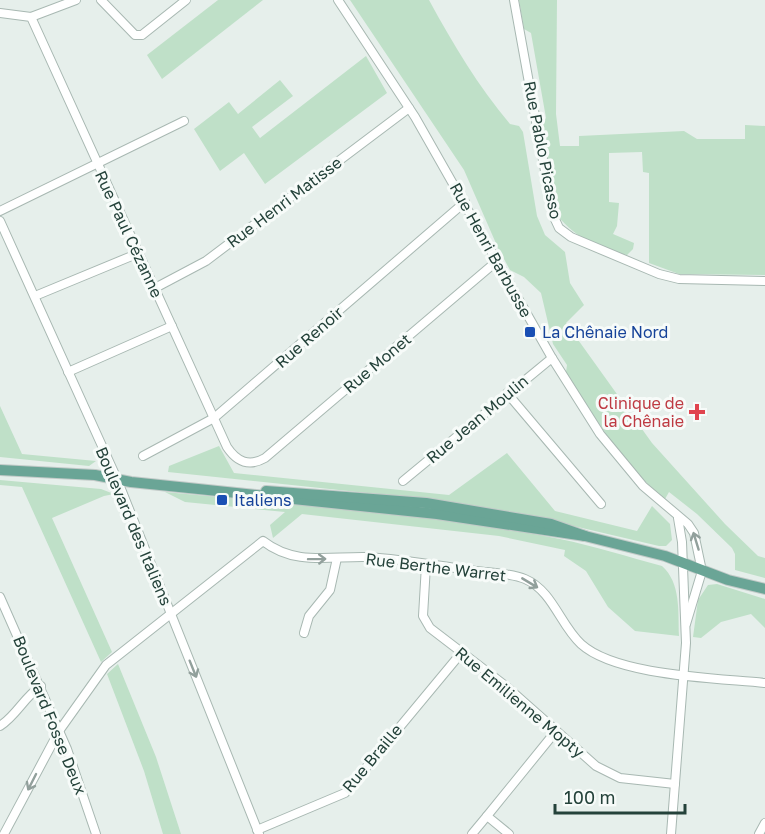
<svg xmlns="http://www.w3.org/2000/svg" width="765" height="834" font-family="'Golos Text',sans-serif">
  <rect width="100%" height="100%" fill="#e6efeb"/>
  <g fill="#bfe0c8">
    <path d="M218,0H263L162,79L147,55Z"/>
    <path d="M350,0H429C453,44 478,86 510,124L519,126L523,132L537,216L545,235L565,252L570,283L584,305L566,323L652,443L725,524L758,556L765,558V578L735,570V554L732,548L697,514L669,492L665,499C622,464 595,418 566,372L567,365L553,344L541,293L524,277L510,270L498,248L464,170Z"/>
    <path d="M519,0H557L556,114L560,146H579V136L684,131L697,139H745V125L765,126V275L679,274L649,263V173L643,172L642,152L609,153V202L619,203L617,226L613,234L634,243L633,249L627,255C600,251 570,234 555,212L541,125L546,118L531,33L524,29Z"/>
    <path d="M366,56L387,93L265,184L244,153L220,171L194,129L229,102L238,114L280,80L293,96L252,127L260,138Z"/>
    <path d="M0,406L22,454L96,461L89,466L0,457Z"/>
    <path d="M219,446L234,473L449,495L507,453L555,511L637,531L652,506L670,524L672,540L666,546H659L518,513L405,497L168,472L169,466Z"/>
    <path d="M0,480L101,489L114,494L104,496L52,518L112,652L101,662L22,487L0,485Z"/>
    <path d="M165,492C297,505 430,513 560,539C594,546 628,557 662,566C681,583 678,611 679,636L635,631L608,607L586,571L564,556L565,550L499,536L302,514L273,538L270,525L285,512L185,502Z"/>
    <path d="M717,584L765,599V628L751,614L721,622L701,638L693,637L698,600L708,585Z"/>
    <path d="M118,664L156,757L181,834H163L144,771L107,674Z"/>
  </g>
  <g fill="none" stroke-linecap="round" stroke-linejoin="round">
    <defs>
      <g id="minor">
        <path d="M101,0L135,35H142L186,0"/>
        <path d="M338,0L415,117L552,358L600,434L643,486L688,524L694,533L702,571L686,624"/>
        <path d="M514,0L553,215L559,228L571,237L659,274L679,279L765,281"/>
        <path d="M0,13L31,17L227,447C237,462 249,467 265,458L497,261"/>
        <path d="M31,17L76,0"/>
        <path d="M0,211L184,121"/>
        <path d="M0,221L117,479L259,834"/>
        <path d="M155,288L206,261L409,108"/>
        <path d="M35,296L139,253"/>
        <path d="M68,372L172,326"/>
        <path d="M507,393L601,504"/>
        <path d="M143,456L214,418L465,202"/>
        <path d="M403,481L552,358"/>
        <path d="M426,565L423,616L430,628L507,687L596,766L620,778L675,784"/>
        <path d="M0,597L67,749L96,834"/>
        <path d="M304,633L309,616L330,590L337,558"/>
        <path d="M0,726C17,715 24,697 41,686"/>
        <path d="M257,830L345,793L462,652"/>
        <path d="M4,834L59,731L106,665L263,541C295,566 330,556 367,557C403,559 440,566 476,571C491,573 511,573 525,579C553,591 560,625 581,644C616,676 717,678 765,683"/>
        <path d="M472,834L487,816"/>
        <path d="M509,834L487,816L556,731"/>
        <path d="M671,834L686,643L682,542L678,518"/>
        <path d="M759,834L765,823"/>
      </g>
      <g id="major">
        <path d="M0,470L95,475L131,482L437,514L585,536"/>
        <path d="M266,491L426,503L551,524L585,536L665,556L728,580L765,589"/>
      </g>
    </defs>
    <use href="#minor" stroke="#a8b8b2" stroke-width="10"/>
    <use href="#major" stroke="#c2cac8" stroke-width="12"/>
    <use href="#minor" stroke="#fff" stroke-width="8"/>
    <use href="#major" stroke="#6aa596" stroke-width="10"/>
  </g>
  <defs><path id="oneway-shaft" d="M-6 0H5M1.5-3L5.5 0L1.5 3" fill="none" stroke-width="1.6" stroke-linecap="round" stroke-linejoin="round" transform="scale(1.5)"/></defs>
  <g stroke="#92a09c">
    <use href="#oneway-shaft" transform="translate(696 541) rotate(-107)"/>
    <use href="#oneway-shaft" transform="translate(317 559) rotate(-1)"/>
    <use href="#oneway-shaft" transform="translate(530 583) rotate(31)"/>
    <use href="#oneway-shaft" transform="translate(193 669) rotate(68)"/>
    <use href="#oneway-shaft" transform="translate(32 782) rotate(117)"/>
  </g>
  <g fill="#1a4fb4" stroke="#f7fbf9" stroke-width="2">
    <rect x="524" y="326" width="12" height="12" rx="3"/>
    <rect x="216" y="494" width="12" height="12" rx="3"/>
  </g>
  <path fill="#e0444e" stroke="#f7fbf9" stroke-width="2" d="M694 403h6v6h6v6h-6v6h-6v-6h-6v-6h6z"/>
  <g text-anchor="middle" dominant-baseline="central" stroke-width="6" stroke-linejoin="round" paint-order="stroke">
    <g font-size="16" fill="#24423a" stroke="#f7fbf9">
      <text transform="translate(543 150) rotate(79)">Rue Pablo Picasso</text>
      <text transform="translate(284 202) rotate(-37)">Rue Henri Matisse</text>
      <text transform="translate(129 234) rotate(65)">Rue Paul Cézanne</text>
      <text transform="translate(491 250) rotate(61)">Rue Henri Barbusse</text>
      <text transform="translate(309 337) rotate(-41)">Rue Renoir</text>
      <text transform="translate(377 363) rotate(-40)">Rue Monet</text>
      <text transform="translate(477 419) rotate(-40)">Rue Jean Moulin</text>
      <text transform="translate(134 526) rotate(67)">Boulevard des Italiens</text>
      <text transform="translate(436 567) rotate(7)">Rue Berthe Warret</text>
      <text transform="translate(520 702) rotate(40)">Rue Emilienne Mopty</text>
      <text transform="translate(50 715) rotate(68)">Boulevard Fosse Deux</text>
      <text transform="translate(372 758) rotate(-50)">Rue Braille</text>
    </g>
    <g font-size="16" fill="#164399" stroke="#f7fbf9" text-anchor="start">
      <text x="542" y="332">La Chênaie Nord</text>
      <text x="234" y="500">Italiens</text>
    </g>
    <g font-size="16" fill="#be3a42" stroke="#f7fbf9" text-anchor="end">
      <text x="684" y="403">Clinique de<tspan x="684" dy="18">la Chênaie</tspan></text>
    </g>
  </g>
  <path d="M555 804v9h130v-9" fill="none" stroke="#24423a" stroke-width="3"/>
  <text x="564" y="804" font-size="18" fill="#24423a" stroke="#f7fbf9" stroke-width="4.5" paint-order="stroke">100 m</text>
</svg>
